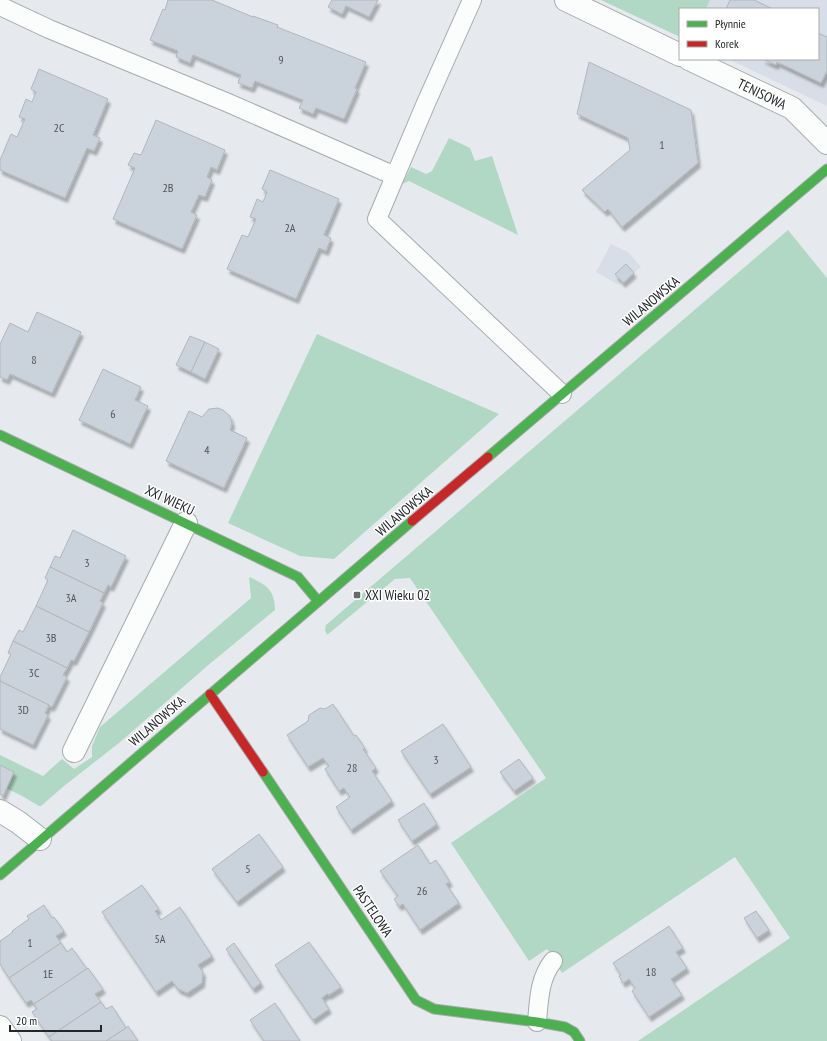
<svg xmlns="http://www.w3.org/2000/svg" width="827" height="1041" font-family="'PT Sans Narrow',sans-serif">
  <defs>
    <filter id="shadow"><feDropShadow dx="2.5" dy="4.5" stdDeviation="1" flood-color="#0004"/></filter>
  </defs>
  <rect width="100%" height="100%" fill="#e6eaee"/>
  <g fill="#d7dee7">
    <path d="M710,0H827V106L728,59H818V9H706Z"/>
    <path d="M611,244L628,252L641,267L619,285L596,272Z"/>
  </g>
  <g fill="#b1d8c4">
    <path d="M601,0H710L706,9H680V37Z"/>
    <path d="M449,138L470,148L475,161L492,156L518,235L409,181L402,184L411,167L426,174L432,171Z"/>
    <path d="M788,230L827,278V1041H638L790,938L735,857L562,973L547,949L529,961L451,843L546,778L410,578L395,579L327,635L325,630L326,625Z"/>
    <path d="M317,334L499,414L334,559L300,556L228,523Z"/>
    <path d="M249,577C266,584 275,590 275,610L206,667L119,743L64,786L41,806H39L22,796L6,788L14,772L0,765V755L43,776L62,759L74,769L92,757V746L100,727L251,598Z"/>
  </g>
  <g fill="#cad2db" stroke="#b3b6b9" filter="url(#shadow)">
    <path d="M168,0H212L253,17V16L278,25L277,27L366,62L355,88L357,89L344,119L316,108L313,114L299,108L303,100L255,81L252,88L238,83L241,75L193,55L190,63L176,57L178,51L150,40L163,9L165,10Z"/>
    <path d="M332,0H378L369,17L346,6L342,14L328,7Z"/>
    <path d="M730,0H754L773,9H726Z"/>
    <path d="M818,33L827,37V71L821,83L777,62L776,65L763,59H818Z"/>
    <path d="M589,62L691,110L698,163L622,227L608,209L605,212L582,190L630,150L628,138L577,114Z"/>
    <path d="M39,69L108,99L93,135L100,138L94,151L87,148L65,198L0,170V160L11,134L17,137L25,119L19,117L26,99L32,102L36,92L31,89Z"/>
    <path d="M156,120L225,150L217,170L211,167L207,177L212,180L205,197L199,195L191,212L197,215L182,249L113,219L135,168L128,165L134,153L141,155Z"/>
    <path d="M270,170L339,199L324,235L331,238L326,251L319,248L296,299L227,269L242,235L248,237L256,219L250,217L257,199L263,202L267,192L262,189Z"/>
    <path d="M626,264L634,273L623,283L615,274Z"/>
    <path d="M37,312L81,332L52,393L10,374L7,380L0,377V344L10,323L28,332Z"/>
    <path d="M190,336L205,342L191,372L176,365Z"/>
    <path d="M205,342L219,349L205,379L191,372Z"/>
    <path d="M103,369L141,387L135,400L148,406L130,444L79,420Z"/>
    <path d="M218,408L223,410L230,416L232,423L230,430L247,438L224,488L166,461L189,411L202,417L209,409Z"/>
    <path d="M73,530L126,556L111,587L108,585L104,593L50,567L55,556L60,558Z"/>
    <path d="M50,567L104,593L100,601L103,603L89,632L36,606L48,580L45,578Z"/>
    <path d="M36,606L89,632L74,661L71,660L67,668L13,641L19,630L23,632Z"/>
    <path d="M13,641L67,668L63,675L67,677L52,707L0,681V677L11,654L8,653Z"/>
    <path d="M0,681L49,705L45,713L48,715L33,745L0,729Z"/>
    <path d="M333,704L354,736L356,735L365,748L363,749L376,768L372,771L392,801L351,830L336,807L350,797L344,788L339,791L325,769L329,766L323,758L308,767L287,735L308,721L309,715L320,708L325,709Z"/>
    <path d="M443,724L471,767L430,794L401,751Z"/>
    <path d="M519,759L533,778L514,791L500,772Z"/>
    <path d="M0,765L14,772L3,796L0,794Z"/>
    <path d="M424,803L437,824L412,841L398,820Z"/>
    <path d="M259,834L283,867L237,902L212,869Z"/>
    <path d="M418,845L430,864L436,860L450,882L446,884L459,903L420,930L403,904L399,906L394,899L398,896L380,871Z"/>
    <path d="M142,885L159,909L155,911L161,920L180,907L212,956L198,965L203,972L202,983L187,993L178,989L172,981L156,992L102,912Z"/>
    <path d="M44,905L52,918L54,917L64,931L56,936L61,943L9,978L0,964V941L13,932L12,931L29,919L27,916Z"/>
    <path d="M756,911L769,930L757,938L744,918Z"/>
    <path d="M669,926L683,948L676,952L687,968L671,979L682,995L649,1017L632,991L635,988L629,979L623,983L619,976L621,975L613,963Z"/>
    <path d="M309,942L341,987L329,995L327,994L322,998L329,1009L313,1020L275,965Z"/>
    <path d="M61,943L67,952L72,948L87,969L34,1004L31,1000L26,1003L9,978Z"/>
    <path d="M234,943L261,983L253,989L226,949Z"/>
    <path d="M88,968L103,989L95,994L101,1002L49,1037L32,1012L37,1009L34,1004Z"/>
    <path d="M101,1002L106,1009L112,1006L126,1028L106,1041H52L49,1037Z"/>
    <path d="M275,1003L300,1041H264L250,1020Z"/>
    <path d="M128,1026L138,1041H106L126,1028Z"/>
  </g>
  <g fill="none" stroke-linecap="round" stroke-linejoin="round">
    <defs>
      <g id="lane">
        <path d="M472,0L426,103L377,219L562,394"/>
        <path d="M0,6L49,29L226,102L395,176"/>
        <path d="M537,1022C539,1000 539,979 553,961"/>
      </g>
      <g id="street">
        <path d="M566,0L680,55"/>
        <path d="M689,59L792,108L827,143"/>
        <path d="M74,751L186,523"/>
        <path d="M0,811L18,822L40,839"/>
        <path d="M0,1027L10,1041"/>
      </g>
      <g id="fast">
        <path d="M0,435L298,577L318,601"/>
        <path d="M488,457L827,169"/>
        <path d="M263,772L416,1000L434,1009L537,1022L565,1027L574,1032L580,1041"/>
        <path d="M0,875L412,521"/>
      </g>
      <g id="jam">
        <path d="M412,521L488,457"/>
        <path d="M210,694L263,772"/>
      </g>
    </defs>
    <use href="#lane" stroke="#a8aaad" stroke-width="20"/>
    <use href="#street" stroke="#a8aaad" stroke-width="24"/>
    <use href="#fast" stroke="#a8aaad" stroke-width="11"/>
    <use href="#jam" stroke="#a8aaad" stroke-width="11"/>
    <use href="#lane" stroke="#fbfcfc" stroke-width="18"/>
    <use href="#street" stroke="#fbfcfc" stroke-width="22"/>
    <use href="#fast" stroke="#4caf50" stroke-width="9"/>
    <use href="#jam" stroke="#c62828" stroke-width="9"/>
  </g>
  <rect fill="#686b6e" stroke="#fff" stroke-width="1.5" x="353" y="591" width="8" height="8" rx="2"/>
  <g text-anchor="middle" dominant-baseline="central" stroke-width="3" stroke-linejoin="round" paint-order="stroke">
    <g font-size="12" fill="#515659">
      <text x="281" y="59">9</text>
      <text x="59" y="127">2C</text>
      <text x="662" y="144">1</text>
      <text x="168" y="187">2B</text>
      <text x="290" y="227">2A</text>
      <text x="34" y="359">8</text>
      <text x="113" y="413">6</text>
      <text x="207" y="449">4</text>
      <text x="87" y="562">3</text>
      <text x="71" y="597">3A</text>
      <text x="51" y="637">3B</text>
      <text x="34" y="672">3C</text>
      <text x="23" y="709">3D</text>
      <text x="436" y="759">3</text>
      <text x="352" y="767">28</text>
      <text x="248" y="868">5</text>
      <text x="422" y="890">26</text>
      <text x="160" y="938">5A</text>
      <text x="30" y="942">1</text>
      <text x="651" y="971">18</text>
      <text x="48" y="973">1E</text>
    </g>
    <g font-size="14" fill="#242729" stroke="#fff">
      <text transform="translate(762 94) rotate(26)">TENISOWA</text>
      <text transform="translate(651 301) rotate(-40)">WILANOWSKA</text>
      <text transform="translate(170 500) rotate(25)">XXI WIEKU</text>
      <text transform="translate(404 511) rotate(-40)">WILANOWSKA</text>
      <text transform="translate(157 721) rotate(-41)">WILANOWSKA</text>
      <text transform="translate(373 911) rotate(56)">PASTELOWA</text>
    </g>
    <g font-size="14" fill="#242729" stroke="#fff" text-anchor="start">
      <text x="365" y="595">XXI Wieku 02</text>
    </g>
  </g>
  <rect x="679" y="8" width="140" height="52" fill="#ffffff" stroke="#a7a9a9"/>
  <rect x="687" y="21" width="20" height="6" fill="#4caf50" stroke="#a7a9a9"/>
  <text x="715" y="28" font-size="12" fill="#242729">Płynnie</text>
  <rect x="687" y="41" width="20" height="6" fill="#c62828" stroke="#a7a9a9"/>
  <text x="715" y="48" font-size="12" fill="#242729">Korek</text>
  <path d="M10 1025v6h91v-6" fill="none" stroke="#242729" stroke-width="2"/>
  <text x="16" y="1025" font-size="12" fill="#242729" stroke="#ffffff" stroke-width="3" paint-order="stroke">20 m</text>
</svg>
